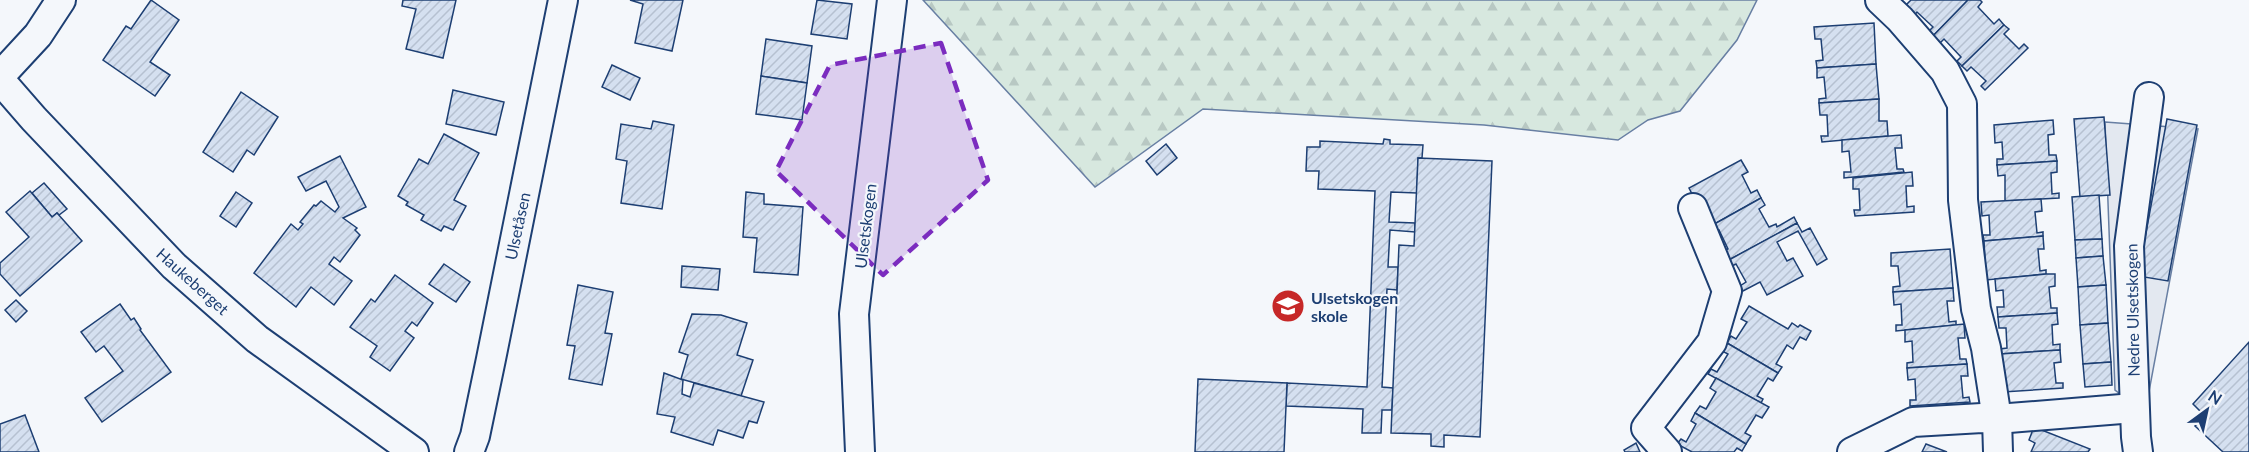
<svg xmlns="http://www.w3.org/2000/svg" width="2249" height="452" font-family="Lato,sans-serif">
  <defs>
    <pattern id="forest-firs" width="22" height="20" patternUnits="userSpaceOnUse" patternTransform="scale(1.5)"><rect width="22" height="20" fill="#d7e8df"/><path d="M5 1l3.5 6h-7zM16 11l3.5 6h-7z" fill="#b8c8c3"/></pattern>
    <pattern id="building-hatch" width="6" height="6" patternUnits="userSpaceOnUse" patternTransform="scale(1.5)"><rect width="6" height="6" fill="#d5e0f0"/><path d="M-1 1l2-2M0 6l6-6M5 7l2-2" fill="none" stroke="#b6c1d1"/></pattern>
  </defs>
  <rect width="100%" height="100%" fill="#f4f7fb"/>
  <path fill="url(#forest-firs)" stroke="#687fa3" stroke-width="1.5" d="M923,0H1757L1737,40L1680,111L1648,120L1618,140L1484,125L1203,109L1095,187Z"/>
  <path fill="#e3e8f0" stroke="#687fa3" stroke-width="1.5" d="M2105,122L2198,129L2145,413L2115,390Z"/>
  <g fill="url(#building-hatch)" stroke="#1d3f73" stroke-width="1.5">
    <path d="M151,0L179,20L150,62L170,75L155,96L103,60L126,26L131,29Z"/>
    <path d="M403,0H456L443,58L406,49L416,9L402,6Z"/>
    <path d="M630,0H683L672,51L635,43L643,4Z"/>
    <path d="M817,0L852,4L847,39L811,34Z"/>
    <path d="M1911,0H1968L1932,37L1928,32L1933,27L1917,12L1913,17L1903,8Z"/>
    <path d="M1968,0H1980L1982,2L1978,7L1994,24L1999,19L2004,25L1962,66L1957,61L1961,57L1944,39L1939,44L1932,37Z"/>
    <path d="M1874,23L1876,64L1817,68L1816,61L1823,60L1821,39H1815L1814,27Z"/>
    <path d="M2004,25L2009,29L2004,34L2019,49L2024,44L2028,48L1985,90L1981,86L1986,81L1971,67L1967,71L1962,66Z"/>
    <path d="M766,39L812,46L807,83L761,76Z"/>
    <path d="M1876,64L1879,99L1819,103V99L1826,98L1824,77L1817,78V68Z"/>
    <path d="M612,65L640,78L630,100L602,87Z"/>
    <path d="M761,76L807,83L802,120L756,114Z"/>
    <path d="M453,90L504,102L496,135L446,124Z"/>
    <path d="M241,92L278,117L254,155L247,150L233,172L203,152Z"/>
    <path d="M1879,99V121H1887L1888,136L1822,142L1821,136H1828L1827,115H1820L1819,103Z"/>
    <path d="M2104,117L2110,195L2080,197L2074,119Z"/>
    <path d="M2167,119L2197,125L2168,281L2138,276Z"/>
    <path d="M2053,120L2054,134L2048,135L2049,155H2056L2057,161L1997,165V159H2003L2002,142L1995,143L1994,125Z"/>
    <path d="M653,121L674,125L662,209L621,203L627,161L616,159L621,124L651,129Z"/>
    <path d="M444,134L479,153L454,200L466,206L453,230L444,226L441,231L421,220L424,215L406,205L408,202L398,196L419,159L428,164Z"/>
    <path d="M1901,135L1902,148H1895L1897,169H1903L1904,172L1844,178V172H1851L1849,151L1842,152V140Z"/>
    <path d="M1384,139L1390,140V144L1423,145L1422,158H1418L1417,193L1391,192L1389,222L1415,223V232L1390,230L1388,267H1398L1397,290L1387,289L1382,387L1393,388L1392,410H1382L1381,433H1362L1363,409L1286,406L1287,383L1367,387L1375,191L1318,189L1319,171H1306L1307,147H1320V141L1383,144Z"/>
    <path d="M1166,144L1177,158L1157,175L1146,161Z"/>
    <path d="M340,156L366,207L343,218L357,228L355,230L360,235L340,262L334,257L329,264L352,281L334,305L311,287L296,307L254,273L291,224L298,230L303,224L300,222L314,205L316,206L321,201L335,212L339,207L326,181L306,191L298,177Z"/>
    <path d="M1418,158L1492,161L1480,437L1444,435V447L1431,446V434L1391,433L1399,245L1414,246Z"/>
    <path d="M1741,160L1748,172L1742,175L1751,193L1757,190L1761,198L1709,227L1689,188Z"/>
    <path d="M2057,161V172L2051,173L2052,194L2059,193V198L2005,201V175L1998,176L1997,165Z"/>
    <path d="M1912,172L1913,186H1906L1907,207L1914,206V212L1855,216L1854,210H1860L1859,189H1853V178Z"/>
    <path d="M44,183L67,209L59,215L57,213L52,217L32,193Z"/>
    <path d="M30,191L52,217L57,213L82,241L20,296L0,274V263L29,237L6,212Z"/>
    <path d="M236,192L252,203L236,227L220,216Z"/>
    <path d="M746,192L764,194V204L803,207L798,275L754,272L757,238L743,237Z"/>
    <path d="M2099,195L2102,239L2075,240L2072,197Z"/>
    <path d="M1761,198L1765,205L1759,209L1769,227L1776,224L1777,227L1794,217L1797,223L1727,261L1722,252L1728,249L1719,230L1713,233L1709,227Z"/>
    <path d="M2041,199L2042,211L2035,212L2037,233L2043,232V236L1984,241L1983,235H1990L1989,215L1982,216L1981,202Z"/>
    <path d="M1797,223L1802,232L1810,228L1827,259L1817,265L1798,231L1777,242L1787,261L1793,258L1803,276L1767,295L1760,282L1743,291L1740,286L1746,282L1736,264L1730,267L1727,261Z"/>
    <path d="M2043,236L2044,249H2038L2040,271L2046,270V274L1986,280L1984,241Z"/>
    <path d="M2102,239L2103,256L2076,258L2075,240Z"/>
    <path d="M1950,249L1953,288L1893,292V287L1900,286L1898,266H1891V253Z"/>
    <path d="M2103,256L2106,285L2078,287L2076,258Z"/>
    <path d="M444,264L470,282L456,302L429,284Z"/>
    <path d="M682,266L720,269L718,290L681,287Z"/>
    <path d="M2046,274H2055V286L2049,287L2051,308H2057V313L1998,317L1997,307H2004L2003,290L1996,291L1995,279Z"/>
    <path d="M395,275L433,303L417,326L412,322L405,331L414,338L390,371L370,357L377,346L350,327L371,299L375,302Z"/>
    <path d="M578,285L613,292L605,333L612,334L602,385L569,379L575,346L567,345Z"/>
    <path d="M2106,285L2108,323L2080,325L2078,287Z"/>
    <path d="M1953,288L1954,301H1947L1949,322L1956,321V325L1896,331V325H1902L1901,304L1894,305L1893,292Z"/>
    <path d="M16,300L27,311L16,322L5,310Z"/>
    <path d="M120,304L131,320L134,318L141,329L140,330L171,372L102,422L85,398L123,371L104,346L96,352L81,332Z"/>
    <path d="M1749,306L1788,329L1792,323L1798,327L1800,325L1811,331L1806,340L1800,337L1793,349L1787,345L1776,364L1782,367L1778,373L1727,343L1731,336L1736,339L1747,322L1741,319Z"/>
    <path d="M2057,313L2058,324L2052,325L2053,345L2060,344V350L2000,354V349L2007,348L2006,328H1999L1998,317Z"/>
    <path d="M692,314L721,315L747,323L737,355L753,360L741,396L681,379L688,355L679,352Z"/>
    <path d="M2108,323L2111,362L2083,364L2080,325Z"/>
    <path d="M1964,324L1965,338H1958L1960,359H1966L1967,364L1907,368V363L1913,362L1912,341L1905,342V330Z"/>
    <path d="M2249,342V452H2223L2195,426L2205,416L2193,404Z"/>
    <path d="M1727,343L1778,373L1773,381L1768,378L1757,396L1763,399L1761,403L1708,374L1711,369L1717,372L1728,354L1722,351Z"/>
    <path d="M2060,350L2061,362L2054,363L2056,383H2063V388L2003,392L2000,354Z"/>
    <path d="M2111,362L2112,385L2085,387L2083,364Z"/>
    <path d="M1967,364L1968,376H1961L1963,398L1969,397L1970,402L1910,406V400H1916L1915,379L1908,380L1907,368Z"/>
    <path d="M664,373L683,380L682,394L690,397L694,383L764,402L757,423L749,421L743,438L718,430L713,445L671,432L675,417L657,414Z"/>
    <path d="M1716,378L1769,407L1762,418L1756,415L1745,433L1751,436L1746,444L1695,413L1700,406L1706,409L1716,392L1710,388Z"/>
    <path d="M1198,379L1287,383L1284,452H1195Z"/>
    <path d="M1695,413L1746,444L1742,451L1737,448L1734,452H1692L1677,444L1681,439L1686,442L1696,424L1691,421Z"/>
    <path d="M25,415L39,452H0V424Z"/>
    <path d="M2034,427L2090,449L2088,452H2031L2035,443L2029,440Z"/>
    <path d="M1636,443L1640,452H1625L1624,450Z"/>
    <path d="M1926,444L1947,452H1922Z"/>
  </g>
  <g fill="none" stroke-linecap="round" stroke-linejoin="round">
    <defs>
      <g id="street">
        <path d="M1880,0L1900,19L1945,71L1962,104L1963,200L1976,309L1986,348L1997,419L1998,452"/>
        <path d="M0,76L38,35L61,0"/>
        <path d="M0,80L34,119L174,266L257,339L414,452"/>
        <path d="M469,452L475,436L491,359L563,0"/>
        <path d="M860,452L854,314L892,0"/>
        <path d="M1667,452L1646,428L1712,342L1727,291L1693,208"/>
        <path d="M1852,452L1913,422L1982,418L1997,419L2134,408"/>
        <path d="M2138,452L2136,437L2129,246L2149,97"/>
      </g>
    </defs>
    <use href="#street" stroke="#1d3f73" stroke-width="32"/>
    <use href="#street" stroke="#f4f7fb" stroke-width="28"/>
  </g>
  <path fill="#7b2cbf" fill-opacity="0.2" stroke="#7b2cbf" stroke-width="4.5" stroke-dasharray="12 8" stroke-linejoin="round" d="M941,43L988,180L883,275L776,171L830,65Z"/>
  <defs>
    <symbol id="school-disc" viewBox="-11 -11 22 22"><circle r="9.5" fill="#c62828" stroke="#f4f7fb"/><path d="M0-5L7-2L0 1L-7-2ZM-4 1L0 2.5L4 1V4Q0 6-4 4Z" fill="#fff"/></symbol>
  </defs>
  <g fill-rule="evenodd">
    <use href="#school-disc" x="1269" y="287" width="38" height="38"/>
  </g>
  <g text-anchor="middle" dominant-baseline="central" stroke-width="4.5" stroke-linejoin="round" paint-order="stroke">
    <g font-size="16" fill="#1d3f73" stroke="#f4f7fb">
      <text transform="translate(517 226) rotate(-78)">Ulsetåsen</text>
      <text transform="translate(865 226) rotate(-83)">Ulsetskogen</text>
      <text transform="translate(193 281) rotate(42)">Haukeberget</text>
      <text transform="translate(2132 310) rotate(-91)">Nedre Ulsetskogen</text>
    </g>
    <g font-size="16" font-weight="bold" fill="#1d3f73" stroke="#f4f7fb" text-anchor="start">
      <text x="1311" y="297">Ulsetskogen<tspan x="1311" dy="18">skole</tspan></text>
    </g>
  </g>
  <g transform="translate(2207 410) rotate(33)" stroke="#f4f7fb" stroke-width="4.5" paint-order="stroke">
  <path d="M0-4.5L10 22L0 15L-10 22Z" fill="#1d3f73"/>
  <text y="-9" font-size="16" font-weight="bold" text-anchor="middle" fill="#1d3f73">N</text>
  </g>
</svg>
